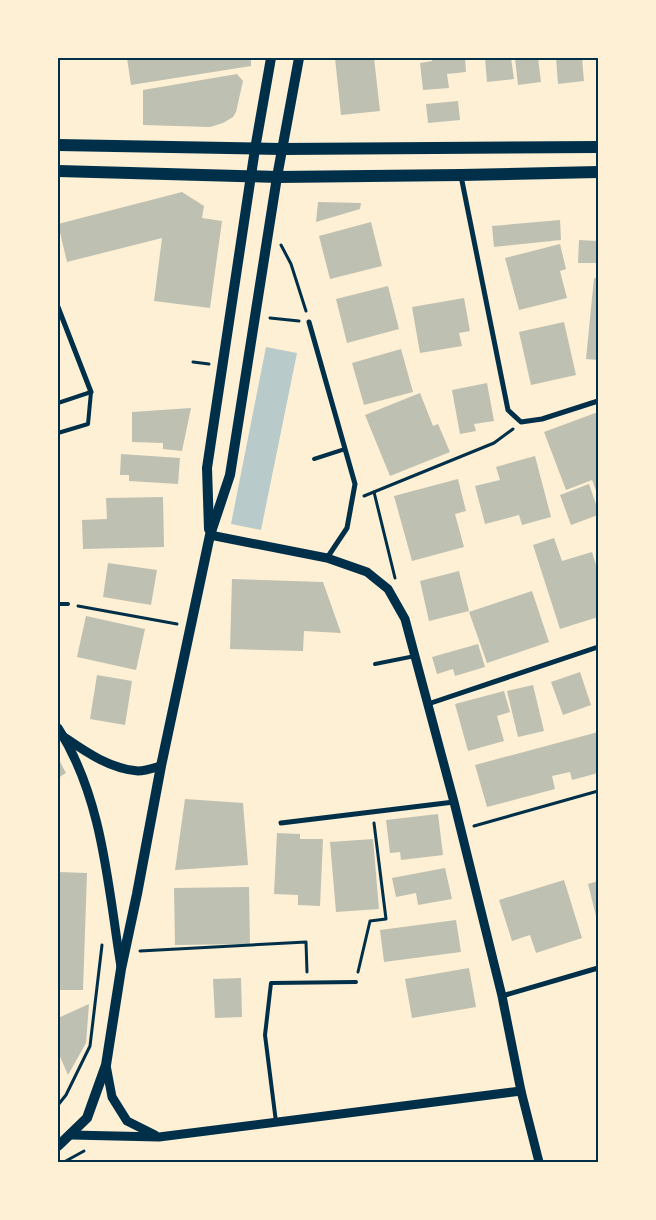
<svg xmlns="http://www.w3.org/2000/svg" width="656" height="1220" font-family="'Golos Text',sans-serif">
  <rect width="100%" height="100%" fill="#fdf0d5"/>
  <path fill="#b9caca" d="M266,347L297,353L261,530L231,524Z"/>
  <g fill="#bec0b2">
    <path d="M127,58H251V66L131,85Z"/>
    <path d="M335,58H374L380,111L341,115Z"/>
    <path d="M432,58H465L466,72L447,74L449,88L423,90L420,63L432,61Z"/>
    <path d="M485,58H511L514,79L487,82Z"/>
    <path d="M515,58H538L541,82L518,85Z"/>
    <path d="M556,58H582L584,81L558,84Z"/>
    <path d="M237,74L243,81L236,112L233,117L223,123L210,127L143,125V90Z"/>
    <path d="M458,101L460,120L428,123L426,104Z"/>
    <path d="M182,192L204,206L202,218L222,221L210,308L154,301L162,238L67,262L58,224Z"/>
    <path d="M318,202L361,203L360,209L316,222Z"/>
    <path d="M560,220L561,240L494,247L492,226Z"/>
    <path d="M371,222L382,266L330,279L319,236Z"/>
    <path d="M579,240L598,241V263H578Z"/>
    <path d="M560,244L566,269L560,271L567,298L519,310L505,258Z"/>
    <path d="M594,278L598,279V360L586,359Z"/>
    <path d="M388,286L399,329L347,343L336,299Z"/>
    <path d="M464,298L470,331L459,333L462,346L420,353L412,307Z"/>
    <path d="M564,322L576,375L531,385L519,332Z"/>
    <path d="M401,349L413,392L364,405L352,363Z"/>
    <path d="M487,383L494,421L474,424L476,431L460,434L452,390Z"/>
    <path d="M420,393L433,426L438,424L450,452L390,476L365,415Z"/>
    <path d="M191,408L182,451L163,449V443L132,442V412Z"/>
    <path d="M598,412V493H597L592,480L566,490L544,432Z"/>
    <path d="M121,454L180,458L178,484L129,481V475H120Z"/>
    <path d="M535,456L551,517L522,525L519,515L485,524L475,486L500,480L496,467Z"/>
    <path d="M458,479L466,511L455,514L464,547L412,561L394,496Z"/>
    <path d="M589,484L598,510V515L571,525L560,495Z"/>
    <path d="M163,497L164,547L83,549L82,520L107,519L106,498Z"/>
    <path d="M554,538L562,561L592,552L598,571V617L560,629L533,545Z"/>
    <path d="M108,563L157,570L151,605L103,597Z"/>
    <path d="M459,571L469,611L429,621L420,581Z"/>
    <path d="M232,579L323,582L341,633L304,631L303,651L230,649Z"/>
    <path d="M532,591L549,642L487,663L469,612Z"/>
    <path d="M86,616L145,629L136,670L77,657Z"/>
    <path d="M478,644L485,667L455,676L453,669L437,674L432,657Z"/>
    <path d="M580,672L591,705L563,715L551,682Z"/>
    <path d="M97,675L132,681L125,725L90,719Z"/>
    <path d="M533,685L544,731L518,737L507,691Z"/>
    <path d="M504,691L510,712L497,716L504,741L468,751L455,704Z"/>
    <path d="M598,732V773L572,780L570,772L552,776L555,789L487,807L475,765Z"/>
    <path d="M58,758L66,773L58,778Z"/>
    <path d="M185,799L243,803L248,865L175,870Z"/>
    <path d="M438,814L443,855L401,860L400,852L390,853L386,820Z"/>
    <path d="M277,833L300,834V839H323L320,906L298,905V895L274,894Z"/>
    <path d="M373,839L379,909L336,912L330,842Z"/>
    <path d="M445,868L452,899L418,905L416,893L396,897L392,878Z"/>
    <path d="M58,872L87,873L83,990H58Z"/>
    <path d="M564,880L582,938L536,953L530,935L512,941L499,900Z"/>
    <path d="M598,881V924L588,884Z"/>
    <path d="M249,887L250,944L175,945L174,888Z"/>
    <path d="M456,920L461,952L384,962L380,930Z"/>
    <path d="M469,968L476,1007L412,1018L405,979Z"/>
    <path d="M241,978L242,1017L215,1018L213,979Z"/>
    <path d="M89,1004L86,1043L68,1075L58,1052V1018Z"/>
  </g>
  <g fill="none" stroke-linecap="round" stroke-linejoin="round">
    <g stroke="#003049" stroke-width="3">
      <path d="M281,245L291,264L306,311"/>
      <path d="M270,318L299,321"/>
      <path d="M193,362L209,364"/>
      <path d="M374,492L395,578"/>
      <path d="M364,496L494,443L513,429"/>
      <path d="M78,606L177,624"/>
      <path d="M474,826L598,791"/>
      <path d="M140,951L306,942L307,972"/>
      <path d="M358,972L370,921L386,919L374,823"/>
      <path d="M58,1105L66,1095L90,1046L102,945"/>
      <path d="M64,1162L84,1151"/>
    </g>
    <g stroke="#003049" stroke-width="4">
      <path d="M58,403L91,392L88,424L58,433"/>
      <path d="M314,459L345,449"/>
      <path d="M58,604H68"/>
      <path d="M375,664L415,656"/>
      <path d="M276,1122L265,1035L271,983L356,982"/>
    </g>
    <g stroke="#003049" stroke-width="5">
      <path d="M461,176L508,410L521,422L542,419L598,401"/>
      <path d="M58,307L91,392"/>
      <path d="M309,322L355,484L347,528L327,558"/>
      <path d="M428,704L598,647"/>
      <path d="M281,823L454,802"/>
      <path d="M502,996L598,968"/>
    </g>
    <g stroke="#003049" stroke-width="9">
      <path d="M210,535L327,558L367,572L388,589L405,619L454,802L502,996L521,1091L539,1162"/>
      <path d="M58,728C103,798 108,887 121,967"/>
      <path d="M64,737C86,752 110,769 138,771C145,771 154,768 161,766"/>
      <path d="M106,1065L112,1097L127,1121L155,1135"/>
      <path d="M71,1135L159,1137L521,1091"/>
    </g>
    <g stroke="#003049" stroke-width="10">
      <path d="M209,529L207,468L255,149L271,58"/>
      <path d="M58,1146L87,1118L106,1065L121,969L137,894L161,766L210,535L230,475L277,177L299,58"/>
    </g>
    <g stroke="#003049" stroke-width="12">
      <path d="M58,145L282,149L598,147"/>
      <path d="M58,171L277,177L461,175L598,172"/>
    </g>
  </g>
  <rect width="656" height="1220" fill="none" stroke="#fdf0d5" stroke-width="118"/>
  <rect x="59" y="59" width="538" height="1102" fill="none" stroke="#003049" stroke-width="2"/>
</svg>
